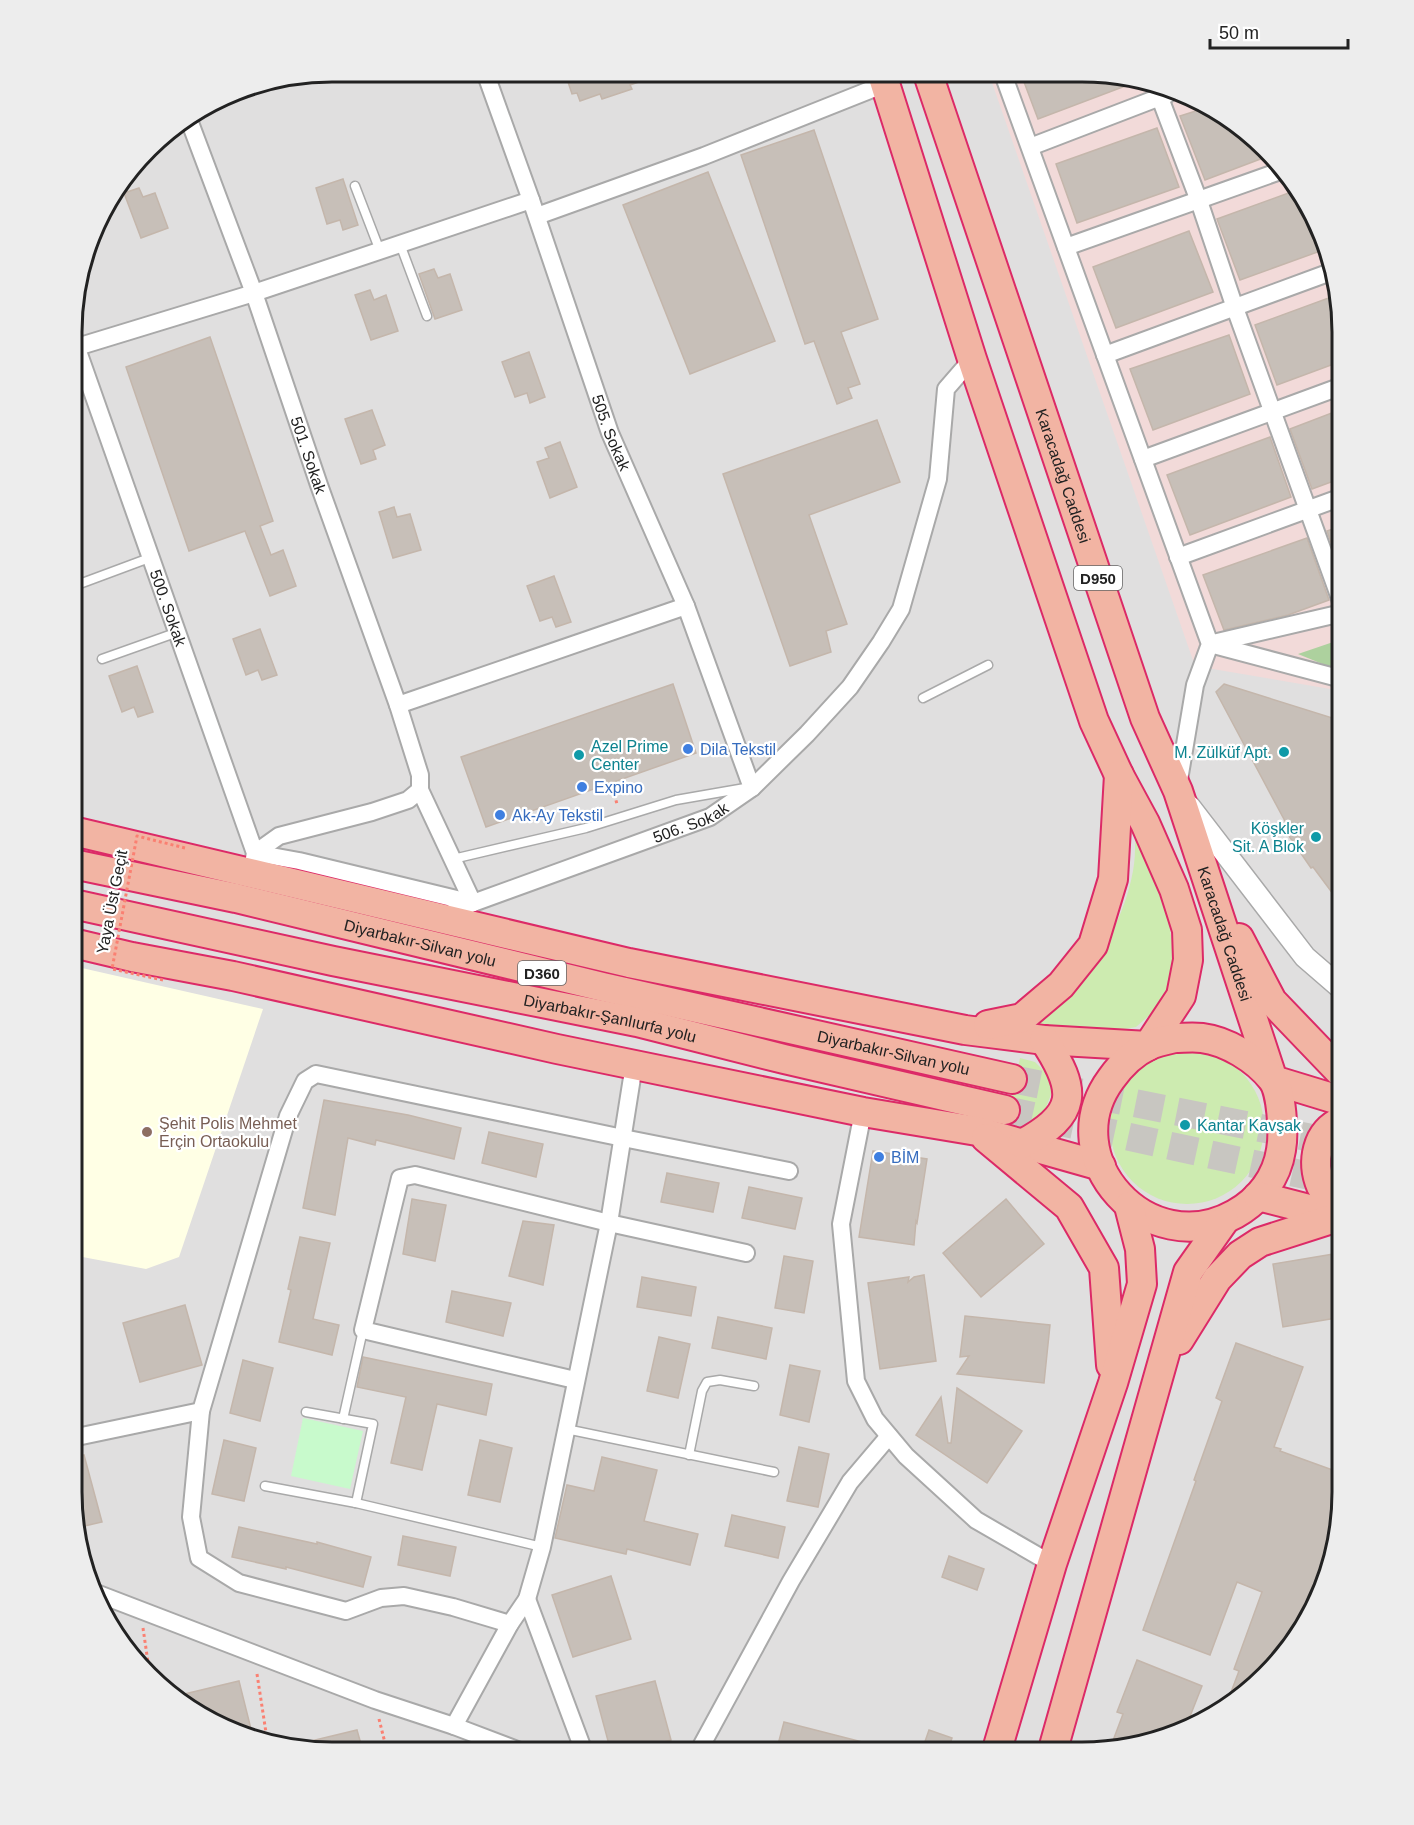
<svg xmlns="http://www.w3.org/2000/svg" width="1414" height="1825" font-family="Helvetica,sans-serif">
  <rect width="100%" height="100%" fill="#f2efe9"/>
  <path fill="#e0dfdf" d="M332,72L1116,74L1277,160L1315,217L1342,332L1341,1510L1328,1576L1298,1637L1254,1688L1197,1726L1082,1753L299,1751L187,1709L137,1665L99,1608L72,1493L74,298L107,202L161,136L248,86Z"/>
  <path fill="#f2dad9" d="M989,74H1116L1227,116L1277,160L1315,217L1342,332V691L1195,666Z"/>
  <path fill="#ffffe5" d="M73,966L263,1009L179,1257L146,1269L72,1255Z"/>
  <g fill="#cdebb0">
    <path d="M1135,820L1167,912L1174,953L1170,988L1153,1012L1136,1027L1113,1031L1037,1026C1082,987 1122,932 1133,871C1136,855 1135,837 1135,820Z"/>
    <circle cx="1187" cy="1127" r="77"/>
    <path d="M1020,1058L1035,1062L1047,1074L1052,1092L1045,1110L1031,1124L1023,1127L1006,1124Z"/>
    <path d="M1342,1139V1189C1330,1169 1330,1160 1342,1139Z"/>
  </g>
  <path fill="#add19e" d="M1342,639V672L1298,654Z"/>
  <path fill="#c8facc" d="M303,1418L363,1431L350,1489L291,1476Z"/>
  <g fill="#c7bfb8" stroke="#c4b6ab" stroke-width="1.5">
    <path d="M565,73H659V75L630,85L632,89L602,99L600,94L580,101L577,93L572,94Z"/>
    <path d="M1021,74H1116L1136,82L1038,119Z"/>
    <path d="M1205,108L1227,116L1271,155L1205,180L1180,116Z"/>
    <path d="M1157,128L1179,187L1077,223L1056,164Z"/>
    <path d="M814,130L878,319L841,332L860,384L848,388L852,398L837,404L814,341L805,344L741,155Z"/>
    <path d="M708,172L775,341L690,374L623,205Z"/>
    <path d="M343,179L358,225L343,230L340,220L327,224L316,188Z"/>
    <path d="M139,188L143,197L155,193L168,228L141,238L124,193Z"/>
    <path d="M1297,190L1315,217L1323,250L1240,280L1217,219Z"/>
    <path d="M1189,231L1213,292L1116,328L1093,267Z"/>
    <path d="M434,269L438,278L450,274L462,310L435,319L419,274Z"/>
    <path d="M370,290L374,300L386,295L398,331L371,340L355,295Z"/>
    <path d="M1334,296L1342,332V361L1277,385L1255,325Z"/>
    <path d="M1229,335L1250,394L1153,430L1130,369Z"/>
    <path d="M210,337L273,521L260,526L271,555L283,550L296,586L270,596L245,531L189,551L126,367Z"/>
    <path d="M529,352L545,397L530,403L527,393L515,397L502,362Z"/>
    <path d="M1342,409V478L1312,489L1290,429Z"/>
    <path d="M372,410L385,445L373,450L376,459L361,464L345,419Z"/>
    <path d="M877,420L900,482L809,515L847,624L826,631L831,652L790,666L723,474Z"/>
    <path d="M1270,437L1291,497L1190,535L1167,475Z"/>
    <path d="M560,442L577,487L550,498L537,462L549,458L545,448Z"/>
    <path d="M394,507L397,517L410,514L421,550L393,558L379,512Z"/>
    <path d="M1342,526V573L1327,531Z"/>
    <path d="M1307,538L1329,600L1288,615L1224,630L1203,575Z"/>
    <path d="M554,576L571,622L556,627L552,617L540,621L527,586Z"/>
    <path d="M260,629L277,675L262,680L258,670L246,675L233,639Z"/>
    <path d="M137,666L153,712L138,717L134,707L122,712L109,676Z"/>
    <path d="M673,684L696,753L486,827L461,757Z"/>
    <path d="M1224,684L1342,721V906L1313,867L1311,868L1282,826L1286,823L1216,692Z"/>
    <path d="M324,1100L408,1115L461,1128L454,1159L376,1140L375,1145L348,1138L335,1215L303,1208Z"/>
    <path d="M489,1132L543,1144L536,1177L482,1163Z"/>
    <path d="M873,1151L927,1159L917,1223L916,1221L914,1245L859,1237Z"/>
    <path d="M667,1173L719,1183L713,1212L661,1202Z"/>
    <path d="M749,1187L802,1198L795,1229L742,1218Z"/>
    <path d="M412,1199L446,1205L435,1261L403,1254Z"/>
    <path d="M1006,1199L1044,1244L981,1297L943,1253Z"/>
    <path d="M523,1221L554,1225L543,1285L509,1276Z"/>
    <path d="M300,1237L330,1243L313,1319L339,1325L332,1355L279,1342L291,1290L288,1289Z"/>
    <path d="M1340,1253L1342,1317L1283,1327L1273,1264Z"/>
    <path d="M784,1256L813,1261L804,1313L775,1308Z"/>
    <path d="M924,1275L936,1361L880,1369L868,1283L909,1277L908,1282L914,1277Z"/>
    <path d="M642,1277L696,1287L691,1316L637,1307Z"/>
    <path d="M452,1291L511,1303L503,1336L446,1322Z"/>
    <path d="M185,1305L202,1365L140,1382L123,1323Z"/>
    <path d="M965,1316L1050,1325L1044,1383L957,1374L969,1356L960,1357Z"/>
    <path d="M718,1317L772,1328L766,1359L712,1348Z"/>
    <path d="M659,1337L690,1344L678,1398L647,1391Z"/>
    <path d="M1236,1343L1303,1367L1274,1447L1281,1449L1280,1451L1341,1473V1510L1328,1576L1298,1637L1254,1688L1225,1708L1239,1671L1234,1669L1262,1592L1237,1582L1210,1655L1143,1630L1196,1481L1194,1480L1222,1401L1216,1398Z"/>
    <path d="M363,1357L492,1384L486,1415L437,1404L422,1470L391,1463L406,1397L357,1387Z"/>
    <path d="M243,1360L273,1368L260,1421L230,1413Z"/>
    <path d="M790,1365L820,1371L809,1422L780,1415Z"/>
    <path d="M957,1388L1022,1431L987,1483L916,1435L941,1397L948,1443H951Z"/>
    <path d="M224,1440L256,1448L244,1501L212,1494Z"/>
    <path d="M480,1440L512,1448L500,1502L468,1495Z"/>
    <path d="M799,1447L829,1454L818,1507L787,1501Z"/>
    <path d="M84,1455L102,1522L80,1527L72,1493V1458Z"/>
    <path d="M602,1457L657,1470L644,1521L698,1534L690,1565L627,1549L626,1554L555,1538L567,1485L594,1491Z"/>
    <path d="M732,1515L785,1527L778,1558L725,1546Z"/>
    <path d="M239,1527L317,1544V1542L371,1557L363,1587L286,1567V1569L232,1557Z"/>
    <path d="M403,1536L456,1547L450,1576L398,1565Z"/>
    <path d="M949,1556L984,1569L977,1590L942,1577Z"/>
    <path d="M611,1576L631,1639L573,1657L552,1595Z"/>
    <path d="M1137,1660L1202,1686L1185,1729L1111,1746L1123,1714L1117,1712Z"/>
    <path d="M239,1681L252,1733L187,1709L183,1705L180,1695Z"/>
    <path d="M655,1681L671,1740L627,1752H611L596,1696Z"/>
    <path d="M784,1722L882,1747L881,1752H776Z"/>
    <path d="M357,1730L363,1751H299L294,1749V1745Z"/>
    <path d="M929,1730L952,1738L947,1753H921Z"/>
  </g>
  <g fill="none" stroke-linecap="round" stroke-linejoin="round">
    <g stroke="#c8c6c1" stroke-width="28" stroke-dasharray="28 14" stroke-linecap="butt">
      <path d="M1012,1079L1342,1144"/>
      <path d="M1005,1110L1342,1183"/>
    </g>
    <defs>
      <g id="service">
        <path d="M355,186L380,251"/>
        <path d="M400,244L427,316"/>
        <path d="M74,586L152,557"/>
        <path d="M102,659L178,632"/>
        <path d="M923,698L988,665"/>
        <path d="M453,859L586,828L676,800L745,788"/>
        <path d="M306,1412L373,1424L356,1503"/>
        <path d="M343,1419L363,1330"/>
        <path d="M566,1429L774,1472"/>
        <path d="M689,1455L702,1391L707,1382L720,1380L754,1386"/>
        <path d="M265,1486L356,1503L542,1547"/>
      </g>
      <g id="minor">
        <path id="s1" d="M485,72L531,200L610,433L686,606L752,788"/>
        <path d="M1003,74L1210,644L1195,685L1178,786"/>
        <path d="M1157,90L1199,201L1235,308L1342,604"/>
        <path id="s2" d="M189,120L254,293L319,485L398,705L420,775V790L473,903"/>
        <path d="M1030,147L1168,94"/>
        <path d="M537,216L704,156L885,84"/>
        <path d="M1066,247L1283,170"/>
        <path id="s3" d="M74,340L255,853L251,874"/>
        <path d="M77,347L254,293L531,200"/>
        <path d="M1105,355L1328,273"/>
        <path d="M1143,459L1342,386"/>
        <path d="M1178,557L1342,497"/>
        <path d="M1213,643L1342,613"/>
        <path d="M1210,644L1342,679"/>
        <path d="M398,705L686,606"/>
        <path d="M255,853L299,861L473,903"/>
        <path d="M255,853L279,836L372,812L408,800L420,790"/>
        <path id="s4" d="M442,917L473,903L710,817L752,788L807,734L850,687L881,642L901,609L938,479L946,389L972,359"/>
        <path d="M863,1112L841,1224L856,1381L875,1419L906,1456L976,1520L1052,1564"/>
        <path d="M575,1380L363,1330L400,1178L415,1175L609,1223L746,1253"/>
        <path d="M201,1411L191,1517L199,1558L239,1583L346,1611L381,1598L404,1596L453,1607L510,1624"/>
        <path d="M72,1438L201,1411L288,1116L305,1081L316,1074L623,1138L789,1171"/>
        <path d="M96,1593L375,1700L454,1726L510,1624L527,1599L542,1547L609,1223L634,1065"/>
        <path d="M527,1599L583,1749L581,1752"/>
        <path d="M454,1726L520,1751"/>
        <path d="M698,1752L791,1581L850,1482L889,1436"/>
      </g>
      <path id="tertiary" d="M1189,806L1305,957L1342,989"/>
      <g id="trunk">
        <path id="s5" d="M928,74L1145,718L1178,791L1273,1080L1342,1101"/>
        <path d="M73,831L629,963L965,1030L1044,1040L1148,1046L1181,996L1188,960L1187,930L1174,889L1145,823L1119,775L1094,721L972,359L882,74"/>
        <path id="s6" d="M73,864L236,898L603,987L1012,1079"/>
        <path id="s7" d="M73,904L333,961L637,1022L784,1059L1005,1110"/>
        <path d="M1239,938L1272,1001L1342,1074"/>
        <path d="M73,943L132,957L233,976L557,1049L863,1112L977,1131L1101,1166"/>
        <path d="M988,1025L1022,1018L1061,985L1093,945L1113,879L1119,775"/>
        <path d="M1175,1038C1183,1038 1193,1037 1202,1038C1227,1041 1256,1059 1272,1079C1282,1091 1284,1134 1281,1150C1277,1177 1260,1200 1235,1214C1148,1263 1053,1158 1111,1079C1121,1065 1133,1053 1148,1046C1156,1042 1166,1040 1175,1038Z"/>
        <path d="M986,1138L1069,1207L1104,1268L1111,1365"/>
        <path d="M1022,1144C1078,1114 1078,1091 1044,1040"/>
        <path d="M1258,1196L1340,1217"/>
        <path d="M1342,1206C1335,1201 1325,1194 1321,1186C1311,1162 1316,1132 1342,1121"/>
        <path d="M1179,1340L1217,1279L1240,1255L1260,1242L1338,1217"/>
        <path d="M996,1753L1052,1564L1113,1383L1142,1284L1140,1249L1129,1206"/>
        <path d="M1052,1753L1188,1272L1224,1221"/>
      </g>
    </defs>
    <use href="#service" stroke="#a9a9a9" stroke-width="11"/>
    <use href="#minor" stroke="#a9a9a9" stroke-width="20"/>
    <use href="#tertiary" stroke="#a9a9a9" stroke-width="24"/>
    <use href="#trunk" stroke="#dc2a67" stroke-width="32"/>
    <g stroke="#fa8072" stroke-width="3" stroke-dasharray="3 3" stroke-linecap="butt">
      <path d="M611,783L617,804"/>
      <path d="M143,1628L150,1676"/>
      <path d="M257,1674L267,1739"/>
      <path d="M379,1719L387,1751"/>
    </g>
    <use href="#service" stroke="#fff" stroke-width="8"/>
    <use href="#minor" stroke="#fff" stroke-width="16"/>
    <use href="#tertiary" stroke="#fff" stroke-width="21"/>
    <use href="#trunk" stroke="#f2b4a3" stroke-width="28"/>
    <path stroke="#fa8072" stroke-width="3" stroke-dasharray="3 3" stroke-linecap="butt" d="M163,980L112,969L137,836L185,848"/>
  </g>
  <g fill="#3f7fe0" stroke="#fff" stroke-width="2">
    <circle cx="688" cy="749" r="6"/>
    <circle cx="582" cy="787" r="6"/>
    <circle cx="500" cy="815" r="6"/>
    <circle cx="879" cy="1157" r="6"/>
  </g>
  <g fill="#0f9aa8" stroke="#fff" stroke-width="2">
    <circle cx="1284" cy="752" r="6"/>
    <circle cx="579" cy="755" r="6"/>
    <circle cx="1316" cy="837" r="6"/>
    <circle cx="1185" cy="1125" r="6"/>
  </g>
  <circle fill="#8d6e63" stroke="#fff" stroke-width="2" cx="147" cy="1132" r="6"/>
  <g text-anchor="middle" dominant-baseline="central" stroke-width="4.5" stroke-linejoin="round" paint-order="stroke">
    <g fill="#fff" stroke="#646464" stroke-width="1.5">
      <rect x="1074" y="566" width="48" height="24" rx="4.5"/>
      <rect x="518" y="961" width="48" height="24" rx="4.5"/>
    </g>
    <g font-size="15" font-weight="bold" fill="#222">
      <text x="1098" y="578">D950</text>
      <text x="542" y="973">D360</text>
    </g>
    <g font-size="16" fill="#222" stroke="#fff">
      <text stroke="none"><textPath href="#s1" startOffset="382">505. Sokak</textPath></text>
      <text stroke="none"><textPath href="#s2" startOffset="356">501. Sokak</textPath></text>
      <text stroke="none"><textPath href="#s5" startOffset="424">Karacadağ Caddesi</textPath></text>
      <text stroke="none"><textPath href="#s3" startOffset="284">500. Sokak</textPath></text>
      <text stroke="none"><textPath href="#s4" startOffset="266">506. Sokak</textPath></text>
      <text transform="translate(112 902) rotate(-79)">Yaya Üst Geçit</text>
      <text stroke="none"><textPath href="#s5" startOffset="910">Karacadağ Caddesi</textPath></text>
      <text stroke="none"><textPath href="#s6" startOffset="356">Diyarbakır-Silvan yolu</textPath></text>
      <text stroke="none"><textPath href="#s7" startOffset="549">Diyarbakır-Şanlıurfa yolu</textPath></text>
      <text stroke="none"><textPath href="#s6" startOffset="842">Diyarbakır-Silvan yolu</textPath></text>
    </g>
    <g font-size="16" fill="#0d838f" stroke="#fff" text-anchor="start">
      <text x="591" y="746">Azel Prime<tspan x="591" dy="18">Center</tspan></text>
      <text x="1272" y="752" text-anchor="end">M. Zülküf Apt.</text>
      <text x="1304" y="828" text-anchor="end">Köşkler<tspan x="1304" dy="18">Sit. A Blok</tspan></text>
      <text x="1197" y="1125">Kantar Kavşak</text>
    </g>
    <g font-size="16" fill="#366cbe" stroke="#fff" text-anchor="start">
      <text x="700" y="749">Dila Tekstil</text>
      <text x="594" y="787">Expino</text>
      <text x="512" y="815">Ak-Ay Tekstil</text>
      <text x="891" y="1157">BİM</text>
    </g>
    <g font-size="16" fill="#785e54" stroke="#fff" text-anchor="start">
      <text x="159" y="1123">Şehit Polis Mehmet<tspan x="159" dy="18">Erçin Ortaokulu</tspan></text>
    </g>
  </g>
  <path d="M0 0H1414V1825H0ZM332 82H1082A250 250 0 0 1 1332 332V1492A250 250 0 0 1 1082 1742H332A250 250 0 0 1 82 1492V332A250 250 0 0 1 332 82Z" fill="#ededed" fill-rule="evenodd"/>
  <path fill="none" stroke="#222" stroke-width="3" d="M332 82H1082A250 250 0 0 1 1332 332V1492A250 250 0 0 1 1082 1742H332A250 250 0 0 1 82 1492V332A250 250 0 0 1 332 82Z"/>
  <path d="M1210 39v9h138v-9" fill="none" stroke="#222222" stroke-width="3"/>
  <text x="1219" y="39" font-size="18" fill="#222222" stroke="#ffffff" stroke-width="4.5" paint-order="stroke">50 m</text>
</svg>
